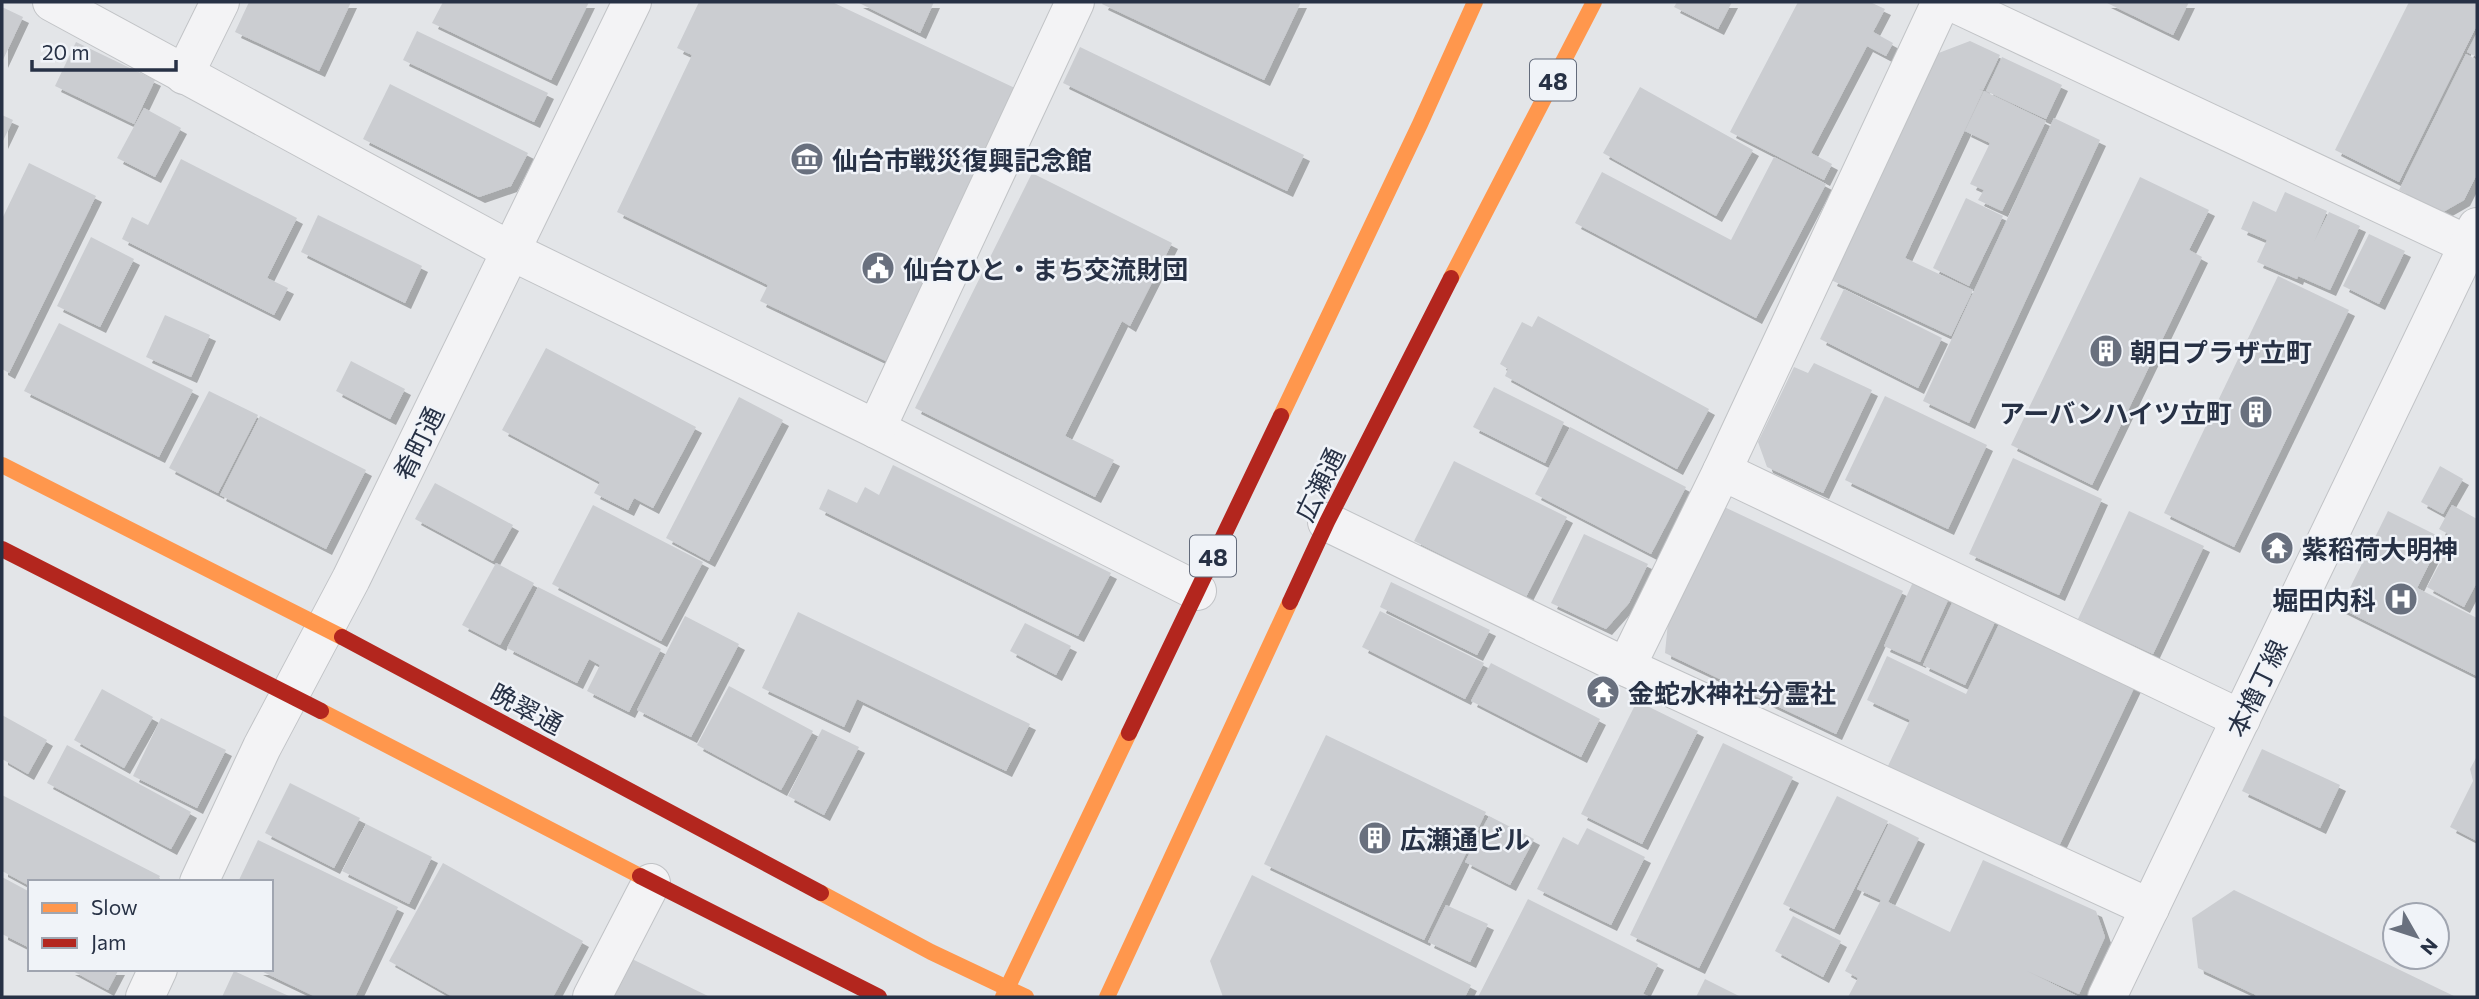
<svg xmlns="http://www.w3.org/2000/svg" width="2479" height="999" font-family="Commissioner,'Noto Sans JP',sans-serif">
  <defs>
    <filter id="shadow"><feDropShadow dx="6" dy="6" stdDeviation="0" flood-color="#0004"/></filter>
  </defs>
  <rect width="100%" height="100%" fill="#e3e5e8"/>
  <g fill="#cbcdd1" filter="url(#shadow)">
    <path d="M249,2H351L319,71L235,32Z"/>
    <path d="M443,2H589L551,80L432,23Z"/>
    <path d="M699,2H832L1017,89L888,362L760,301L768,285L617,212L692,55L677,48Z"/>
    <path d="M857,2H934L920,33Z"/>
    <path d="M1103,2H1301L1264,80L1102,4Z"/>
    <path d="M1677,2H1732L1718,29L1674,7Z"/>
    <path d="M1798,2H1870L1885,9L1873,32L1893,43L1886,56L1867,46L1811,153L1832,164L1824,180L1730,132Z"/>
    <path d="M2105,2H2189L2173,35Z"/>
    <path d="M2409,2H2477V25L2399,182L2335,150Z"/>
    <path d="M2,7L23,17L2,62Z"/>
    <path d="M417,31L548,93L534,122L403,60Z"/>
    <path d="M2477,33V57L2467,52Z"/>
    <path d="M1970,41L2000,55L1983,90L1979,89L1983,91L1905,258L1973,290L1951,336L1831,280L1936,54Z"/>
    <path d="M76,42L155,80L134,124L55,86Z"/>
    <path d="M1080,47L1304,155L1287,191L1063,83Z"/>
    <path d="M2466,54L2477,60V174L2464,200L2443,212L2399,190Z"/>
    <path d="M2002,57L2062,85L2046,119L1986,91Z"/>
    <path d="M390,84L528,153L511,186L479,197L363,139Z"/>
    <path d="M1640,87L1753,150L1716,216L1603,153Z"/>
    <path d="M1984,91L2046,121L2002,211L1978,200L1984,190L1970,184L1990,143L1965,131Z"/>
    <path d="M144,108L181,128L155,177L117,158Z"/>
    <path d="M2,115L13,120L2,143Z"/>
    <path d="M2054,118L2100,140L1969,423L1923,401Z"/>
    <path d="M1774,157L1826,184L1756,318L1575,223L1602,172L1731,240Z"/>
    <path d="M181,159L297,218L267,278L288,288L274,315L122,239L132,217L148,225Z"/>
    <path d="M29,163L96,196L9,373L2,369V219Z"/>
    <path d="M1032,173L1172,243L1130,326L1122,321L1065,436L1114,460L1095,497L915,408Z"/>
    <path d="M2140,177L2209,210L2189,250L2202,257L2092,485L2011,445Z"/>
    <path d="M2285,192L2327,211L2314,242L2329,212L2360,226L2330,290L2298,276L2297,279L2257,262L2267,240L2241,229L2253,201L2276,212Z"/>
    <path d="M1966,198L2003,216L1969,286L1933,268Z"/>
    <path d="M318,215L422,266L405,303L301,252Z"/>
    <path d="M2369,234L2405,251L2379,304L2343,286Z"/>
    <path d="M91,237L134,259L100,327L57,306Z"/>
    <path d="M2278,276L2349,310L2234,547L2164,513Z"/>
    <path d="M1844,289L1942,338L1918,388L1820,339Z"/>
    <path d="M165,315L210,335L191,377L146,357Z"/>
    <path d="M1538,316L1709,409L1677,469L1505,376L1508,369L1500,364L1522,322L1532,327Z"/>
    <path d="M59,323L193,390L159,457L24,391Z"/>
    <path d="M546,348L696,427L653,508L634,498L628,510L594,493L600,482L502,430Z"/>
    <path d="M351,361L405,389L390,419L336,391Z"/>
    <path d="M1814,363L1872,390L1823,493L1767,467L1758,442L1794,367L1808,373Z"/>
    <path d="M1494,387L1564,422L1545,463L1473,427Z"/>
    <path d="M209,391L258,415L218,493L169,468Z"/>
    <path d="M1885,396L1987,445L1948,529L1845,480Z"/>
    <path d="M739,397L783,420L709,561L666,538Z"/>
    <path d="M260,416L366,470L326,549L220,495Z"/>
    <path d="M1570,427L1686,487L1651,554L1535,494Z"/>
    <path d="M2013,458L2102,499L2059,595L1969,554Z"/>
    <path d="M1454,461L1567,517L1526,597L1414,541Z"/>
    <path d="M893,465L1111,573L1078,636L819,509L828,489L857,503L865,487L879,495Z"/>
    <path d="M2440,466L2463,479L2443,514L2421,502Z"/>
    <path d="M435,483L513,525L493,561L415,519Z"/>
    <path d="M593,505L703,562L661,641L552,584Z"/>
    <path d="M1720,505L1903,591L1836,734L1665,653L1669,612Z"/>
    <path d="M2452,505L2477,519V582L2464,607L2427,587L2454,537L2439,529Z"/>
    <path d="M2129,511L2204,546L2153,654L2078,619Z"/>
    <path d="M2388,511L2442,538L2417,588L2477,618V676L2340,608Z"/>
    <path d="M1584,534L1648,564L1629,603L1606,629L1551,603Z"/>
    <path d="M496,563L534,583L500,645L462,625Z"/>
    <path d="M1391,582L1490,630L1477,655L1380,607Z"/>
    <path d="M1913,582L1949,598L1920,662L1884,646Z"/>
    <path d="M538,587L661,649L629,712L587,691L600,665L589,659L577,683L507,648Z"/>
    <path d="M1954,599L1996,620L1965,685L1923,665Z"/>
    <path d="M1380,611L1484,663L1465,699L1362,647Z"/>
    <path d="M798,612L1030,724L1006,771L857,699L844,727L762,688Z"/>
    <path d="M685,616L739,644L691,737L637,710Z"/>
    <path d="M2000,622L2135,686L2059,846L1888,766L1910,720L1867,700L1887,656L1966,694Z"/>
    <path d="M1025,623L1071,646L1056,675L1010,651Z"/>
    <path d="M1491,663L1600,719L1581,757L1471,701Z"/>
    <path d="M729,686L813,731L781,790L697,745Z"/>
    <path d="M102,689L153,717L124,768L74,740Z"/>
    <path d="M1637,701L1698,731L1642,844L1581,814Z"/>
    <path d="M2,715L47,740L28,774L2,759Z"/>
    <path d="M161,718L226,750L197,808L133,776Z"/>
    <path d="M822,729L859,747L824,815L788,796Z"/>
    <path d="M1326,735L1486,812L1424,940L1264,864Z"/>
    <path d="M1723,743L1793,777L1699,968L1630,935Z"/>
    <path d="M67,745L191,812L171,849L47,783Z"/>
    <path d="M2262,749L2340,785L2320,828L2242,791Z"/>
    <path d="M2477,756V841L2450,827L2473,781L2470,769Z"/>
    <path d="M290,783L360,818L334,868L265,833Z"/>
    <path d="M2,795L160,876L157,882H30V886L2,871Z"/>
    <path d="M1837,796L1888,821L1834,929L1783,904Z"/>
    <path d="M1489,816L1534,839L1510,885L1465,862Z"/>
    <path d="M1889,823L1919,838L1888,902L1950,932L1983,860L2096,911L2105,937L2079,994L2027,971L2079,997H1848L1858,978L1845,971L1881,900L1857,889Z"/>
    <path d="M366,824L432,857L409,904L342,871Z"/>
    <path d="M1587,828L1645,857L1611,925L1537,889L1563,837L1578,845Z"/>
    <path d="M258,840L398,907L355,997H316L257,969H271V882H238Z"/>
    <path d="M443,863L583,941L553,997H453L389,961Z"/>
    <path d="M1252,875L1471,985L1465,997H1223L1210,961Z"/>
    <path d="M2,877L30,892V948L2,934Z"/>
    <path d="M2234,890L2456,997H2255L2256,995L2198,968L2192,918Z"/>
    <path d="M1528,899L1658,964L1643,994L1650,997H1478Z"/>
    <path d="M1446,905L1488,924L1470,962L1428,942Z"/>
    <path d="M1793,916L1841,941L1823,977L1775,951Z"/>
    <path d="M630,958L710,997H609Z"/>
    <path d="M69,969H119L108,990Z"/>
    <path d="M234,971L291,997H222Z"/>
    <path d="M1705,979L1741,997H1696Z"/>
  </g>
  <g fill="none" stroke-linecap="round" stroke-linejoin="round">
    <defs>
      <g id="street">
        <path d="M52,2L511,251L876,429L1197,591"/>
        <path d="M1952,2L2477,249"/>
        <path d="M184,75L220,2"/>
        <path d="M876,429L1075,2"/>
        <path d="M1722,471L2241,719"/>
        <path d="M1327,522L1626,667L2150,908"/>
        <path d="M1626,667L1722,471L1941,2"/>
        <path d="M199,882L262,747L351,579L632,2"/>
        <path d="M145,997L158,969"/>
        <path d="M592,997L651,883"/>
        <path d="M2107,997L2477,227"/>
      </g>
    </defs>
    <use href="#street" stroke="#c1c3c6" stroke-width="40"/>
    <use href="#street" stroke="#f3f3f5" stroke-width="38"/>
    <g stroke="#ff974d" stroke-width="16">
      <path d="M1451,278L1594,2"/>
      <path d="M1281,416L1420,124L1475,2"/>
      <path d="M2,465L342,637"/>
      <path d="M321,711L640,876"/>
      <path d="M821,893L931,952L1026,997"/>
      <path d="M1003,997L1129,733"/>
      <path d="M1107,997L1290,602"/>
    </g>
    <g stroke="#b3261e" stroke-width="16">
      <path d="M2,549L321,711"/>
      <path d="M1290,602L1327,522L1451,278"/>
      <path d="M342,637L821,893"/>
      <path d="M1129,733L1281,416"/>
      <path d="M640,876L879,997"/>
    </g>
  </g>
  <defs>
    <symbol id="museum-disc" viewBox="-11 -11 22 22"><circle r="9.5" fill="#69707e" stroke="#f0f3f8"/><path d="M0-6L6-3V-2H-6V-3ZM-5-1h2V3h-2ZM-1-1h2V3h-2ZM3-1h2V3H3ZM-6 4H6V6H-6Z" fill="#fff"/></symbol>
    <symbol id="civic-disc" viewBox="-11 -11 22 22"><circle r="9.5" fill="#69707e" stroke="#f0f3f8"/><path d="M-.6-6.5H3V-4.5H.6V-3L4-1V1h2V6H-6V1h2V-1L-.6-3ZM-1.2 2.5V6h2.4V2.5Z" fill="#fff"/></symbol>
    <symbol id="building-disc" viewBox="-11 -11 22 22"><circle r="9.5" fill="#69707e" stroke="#f0f3f8"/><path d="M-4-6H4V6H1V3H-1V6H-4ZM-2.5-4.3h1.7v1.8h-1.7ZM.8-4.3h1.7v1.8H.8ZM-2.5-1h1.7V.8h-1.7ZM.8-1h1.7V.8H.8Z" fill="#fff"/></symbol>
    <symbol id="temple-disc" viewBox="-11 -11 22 22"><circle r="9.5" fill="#69707e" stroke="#f0f3f8"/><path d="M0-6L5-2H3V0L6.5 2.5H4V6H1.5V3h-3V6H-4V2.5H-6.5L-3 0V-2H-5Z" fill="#fff"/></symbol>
    <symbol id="hospital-disc" viewBox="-11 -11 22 22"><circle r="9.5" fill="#69707e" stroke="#f0f3f8"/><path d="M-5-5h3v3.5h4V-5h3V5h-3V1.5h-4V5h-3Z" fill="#fff"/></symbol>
  </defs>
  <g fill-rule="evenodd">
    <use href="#museum-disc" x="788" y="140" width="38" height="38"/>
    <use href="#civic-disc" x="859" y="249" width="38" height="38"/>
    <use href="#building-disc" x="2087" y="332" width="38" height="38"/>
    <use href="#building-disc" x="2237" y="393" width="38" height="38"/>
    <use href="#temple-disc" x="2258" y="529" width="38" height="38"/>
    <use href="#hospital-disc" x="2382" y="580" width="38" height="38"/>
    <use href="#temple-disc" x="1584" y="673" width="38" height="38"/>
    <use href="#building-disc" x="1356" y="819" width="38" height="38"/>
  </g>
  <g text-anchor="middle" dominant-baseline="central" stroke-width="5" stroke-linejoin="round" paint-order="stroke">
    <g fill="#f0f3f8" stroke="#636b7b" stroke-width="2">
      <rect x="1530" y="59.5" width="46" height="41" rx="5"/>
      <rect x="1190" y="535.5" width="46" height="41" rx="5"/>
    </g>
    <g font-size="24" font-weight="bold" fill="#273145">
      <text x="1553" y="80">48</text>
      <text x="1213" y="556">48</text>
    </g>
    <g font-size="26" font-weight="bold" fill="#273145" stroke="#f0f3f8" text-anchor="start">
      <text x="832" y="159">仙台市戦災復興記念館</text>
      <text x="903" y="268">仙台ひと・まち交流財団</text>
      <text x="2130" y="351">朝日プラザ立町</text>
      <text x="2232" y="412" text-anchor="end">アーバンハイツ立町</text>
      <text x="2302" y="548">紫稻荷大明神</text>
      <text x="2376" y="599" text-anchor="end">堀田内科</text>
      <text x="1628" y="692">金蛇水神社分霊社</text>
      <text x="1400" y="838">広瀬通ビル</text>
    </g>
    <g font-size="26" fill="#273145" stroke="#f0f3f8">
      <text transform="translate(418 443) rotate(-64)">肴町通</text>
      <text transform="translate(1319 484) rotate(-64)">広瀬通</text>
      <text transform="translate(2256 688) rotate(-64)">本櫓丁線</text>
      <text transform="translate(527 708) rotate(28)">晩翠通</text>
    </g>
  </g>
  <rect width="2479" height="999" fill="none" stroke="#273145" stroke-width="7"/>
  <rect x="28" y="880" width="245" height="91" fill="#f0f3f8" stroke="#a0a5b0" stroke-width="2"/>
  <rect x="42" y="903" width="35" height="10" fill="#ff974d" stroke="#a0a5b0" stroke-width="2"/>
  <text x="91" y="915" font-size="21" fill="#273145">Slow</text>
  <rect x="42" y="938" width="35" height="10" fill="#b3261e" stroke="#a0a5b0" stroke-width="2"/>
  <text x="91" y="950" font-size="21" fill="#273145">Jam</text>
  <g transform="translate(2416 936) rotate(129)"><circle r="33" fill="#f0f3f8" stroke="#a0a5b0" stroke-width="2"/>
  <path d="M0-5L12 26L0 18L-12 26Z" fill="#69707e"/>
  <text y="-10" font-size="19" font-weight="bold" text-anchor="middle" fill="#273145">N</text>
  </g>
  <path d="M32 60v10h144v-10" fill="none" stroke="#273145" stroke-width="3.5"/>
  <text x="42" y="60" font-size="21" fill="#273145" stroke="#f0f3f8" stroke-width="5" paint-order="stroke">20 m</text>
</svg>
